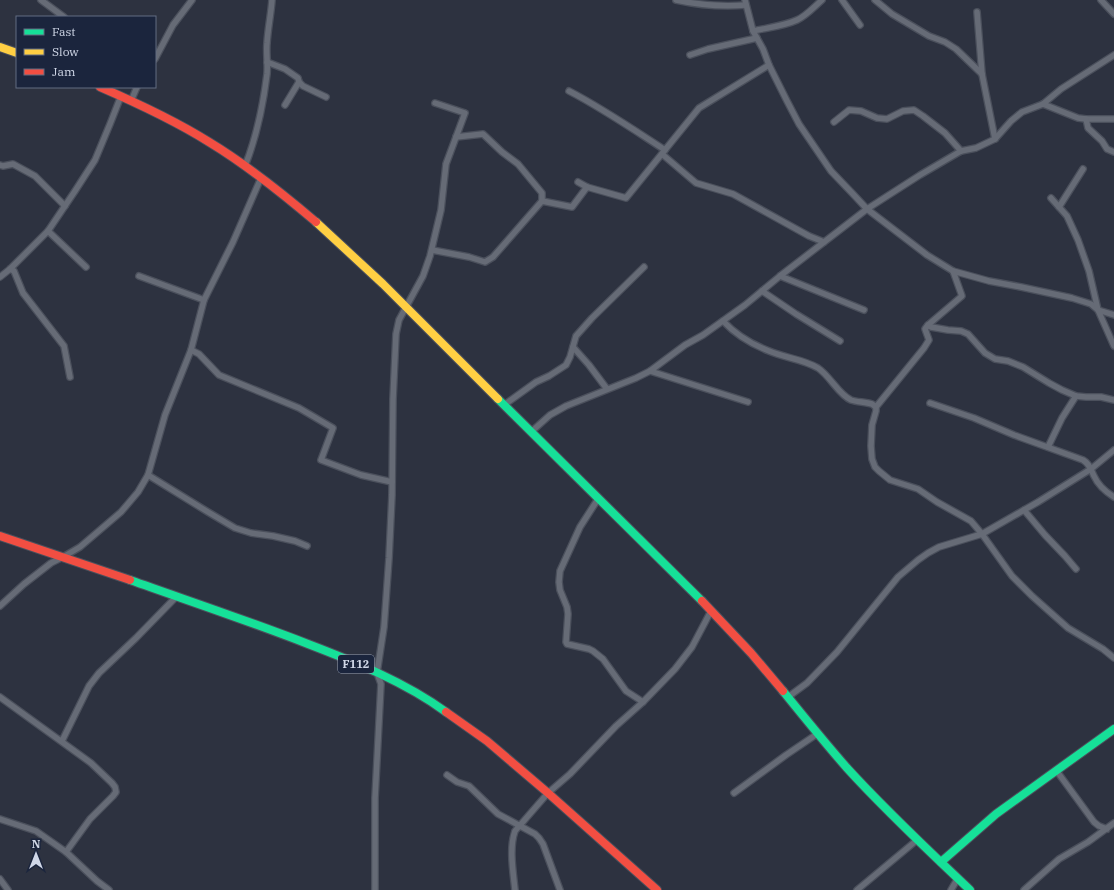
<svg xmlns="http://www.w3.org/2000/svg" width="1114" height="890" font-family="'IBM Plex Serif',serif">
  <rect width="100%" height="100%" fill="#2d3240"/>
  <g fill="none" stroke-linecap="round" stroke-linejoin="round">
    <defs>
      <g id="street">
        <path d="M41,0L64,17"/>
        <path d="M676,0C699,5 722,7 746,5"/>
        <path d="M745,0L753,31L763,49L769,65L787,101L799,124L831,171L853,194L867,209L927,255L953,271L989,281L1021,287L1072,298L1091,304L1098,310L1114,315"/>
        <path d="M842,0L860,25"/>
        <path d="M875,0L892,14L929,36L945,42L956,49L982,74"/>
        <path d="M1101,0L1114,14"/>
        <path d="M977,12L982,74L995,139"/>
        <path d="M753,31C766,28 784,26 797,20C806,16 814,7 822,0"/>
        <path d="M690,55L708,49L757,38"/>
        <path d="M155,59L173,25L192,0"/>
        <path d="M267,62L285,69L298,78L299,82L303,86L326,97"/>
        <path d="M569,91C602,108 634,130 665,150"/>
        <path d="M131,101L137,87"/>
        <path d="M1043,104L1078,118L1086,119H1114"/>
        <path d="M285,105L299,82"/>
        <path d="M1086,119L1088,128L1102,141L1107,149L1114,152"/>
        <path d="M834,122L849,110L861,111L877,118L887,119L903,111L914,110L923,116L945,133L961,151"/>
        <path d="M662,154L696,183L733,194L809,236L824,242"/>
        <path d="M0,165L3,166L13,164L35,176L65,206"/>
        <path d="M245,166C257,136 263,106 267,74C268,63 266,53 267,43C268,28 271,14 272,0"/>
        <path d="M578,182L587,187L626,198L699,108L769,65"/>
        <path d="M1051,198L1067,216L1078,240L1089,271L1098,310L1114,346"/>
        <path d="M542,201L572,207L587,187"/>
        <path d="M1059,207L1083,169"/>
        <path d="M48,231L86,267"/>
        <path d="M432,250L469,257L485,262L493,257L542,201V193L518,164L502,152L483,134L456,137"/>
        <path d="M10,269L14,271L23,293L64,346L70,377"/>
        <path d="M139,276L204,300"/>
        <path d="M780,276L864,310"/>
        <path d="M0,277L10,269L48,231L75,191L95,160L110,124L121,96"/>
        <path d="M762,291L796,314L840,341"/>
        <path d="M723,321C736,335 751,344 769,351C785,358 803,359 818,368C830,376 839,395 851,400C857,402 865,402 872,404L876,407V411L872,425L871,446L872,459L875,467L879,471L890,480L918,489L937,502L971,521L982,534L1012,576L1032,596L1068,628L1103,649L1114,658"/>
        <path d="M928,325L931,327L948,330L961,331L968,334L985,353L995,359L1008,361L1023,367L1049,383L1062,390L1076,396L1086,397H1101L1114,400"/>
        <path d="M573,347L589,365L607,389"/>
        <path d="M191,350L199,354L219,375L299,408L333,428L321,460L361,475L392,482"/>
        <path d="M650,371L748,402"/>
        <path d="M930,403L974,418L1014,435L1083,460C1090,464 1091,470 1094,476C1098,485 1106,492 1114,497"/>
        <path d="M504,405L536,382L549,376L566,365L570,357L576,336L592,318L644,267"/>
        <path d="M876,407L924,348L929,340L925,329L928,325L962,296L953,271"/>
        <path d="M531,432L550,415L566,406L636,378L650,371L685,345L703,335L745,305L780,276L867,209L920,175L961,151L976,148L995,139L1011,121L1022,112L1043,104L1061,89L1114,55"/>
        <path d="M1048,447L1062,418L1076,396"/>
        <path d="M148,475L208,512L235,528L251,533L273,536L295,541L307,546"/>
        <path d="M598,499L580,527L560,571L559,582L560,590L567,607L568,614L566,642L567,644L589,649L593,651L603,659L626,691L643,702"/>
        <path d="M1024,510L1045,535L1065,556L1076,569"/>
        <path d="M0,606L24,584L51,563L63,557L80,547L121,512L138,492L148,475L165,415L191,350L204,300L233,242L261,178"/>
        <path d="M0,697L91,763L112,783L115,787L116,792L113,796L90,819L66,852"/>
        <path d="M788,697L807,683L837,652L898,577L918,560L928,553L939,547L982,534L1038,502L1091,469L1114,450"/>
        <path d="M62,741L89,686L99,673L136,638L176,597"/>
        <path d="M1056,770L1094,822L1099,826L1107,829"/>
        <path d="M447,775L457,782L469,786L498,814L535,834L539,838L543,844L560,890"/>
        <path d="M734,793L786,755L817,734"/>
        <path d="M0,819L36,831L66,852L97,881L109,890"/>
        <path d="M0,879L8,890"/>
        <path d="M375,890V798L381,684L377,673L384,627L389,558L392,495L393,399L396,334L399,320L423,276L430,256L441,210L446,164L465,113L435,103"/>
        <path d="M515,890C513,871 509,848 515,831L548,793L570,774L616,726L643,702L675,669L692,647L711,611"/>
        <path d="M857,890L917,840"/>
        <path d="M951,890L958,878"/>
        <path d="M1024,890L1059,859L1088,842L1114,823"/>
      </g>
      <g id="fast">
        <path d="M498,399L702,601"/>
        <path d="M130,580C189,601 249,621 308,644C355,662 405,682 446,712"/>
        <path d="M783,691C804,717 825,743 847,768C886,811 928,850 970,890"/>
        <path d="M941,862L996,814L1114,729"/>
      </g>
      <g id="slow">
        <path d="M0,47L17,53"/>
        <path d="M316,222L383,284L498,399"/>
      </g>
      <g id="jam">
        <path d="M100,87C137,103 174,120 209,142C247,165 282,193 316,222"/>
        <path d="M0,536L130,580"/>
        <path d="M702,601L751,653L783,691"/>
        <path d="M446,712L487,741L548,793L657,890"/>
      </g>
    </defs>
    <use href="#street" stroke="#4b505c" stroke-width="8"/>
    <use href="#fast" stroke="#4b505c" stroke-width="10"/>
    <use href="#slow" stroke="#4b505c" stroke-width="10"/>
    <use href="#jam" stroke="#4b505c" stroke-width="10"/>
    <use href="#street" stroke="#666b76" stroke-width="5.5"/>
    <use href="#fast" stroke="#16e098" stroke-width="8"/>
    <use href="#slow" stroke="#ffcf43" stroke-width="8"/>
    <use href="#jam" stroke="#f24e42" stroke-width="8"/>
  </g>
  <g text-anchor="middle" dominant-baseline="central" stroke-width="3" stroke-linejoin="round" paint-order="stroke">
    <rect fill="#1b253d" stroke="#9aa2b4" stroke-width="1" x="338" y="655" width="36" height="18" rx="3"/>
    <g font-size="11" font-weight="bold" fill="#d0d7e7">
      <text x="356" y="664">F112</text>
    </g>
  </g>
  <rect x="16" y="16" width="140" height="72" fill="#1b253d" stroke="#636c81"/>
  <rect x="24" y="29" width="20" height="6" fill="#16e098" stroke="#636c81"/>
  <text x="52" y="36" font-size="12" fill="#d0d7e7">Fast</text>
  <rect x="24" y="49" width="20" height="6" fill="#ffcf43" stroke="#636c81"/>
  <text x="52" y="56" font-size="12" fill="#d0d7e7">Slow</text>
  <rect x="24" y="69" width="20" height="6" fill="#f24e42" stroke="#636c81"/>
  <text x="52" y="76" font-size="12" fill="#d0d7e7">Jam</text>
  <g transform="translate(36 854)" stroke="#1b253d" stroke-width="3" paint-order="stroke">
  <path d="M0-3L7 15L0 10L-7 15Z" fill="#d0d7e7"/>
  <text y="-6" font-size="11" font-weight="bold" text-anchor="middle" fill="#d0d7e7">N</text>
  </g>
</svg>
